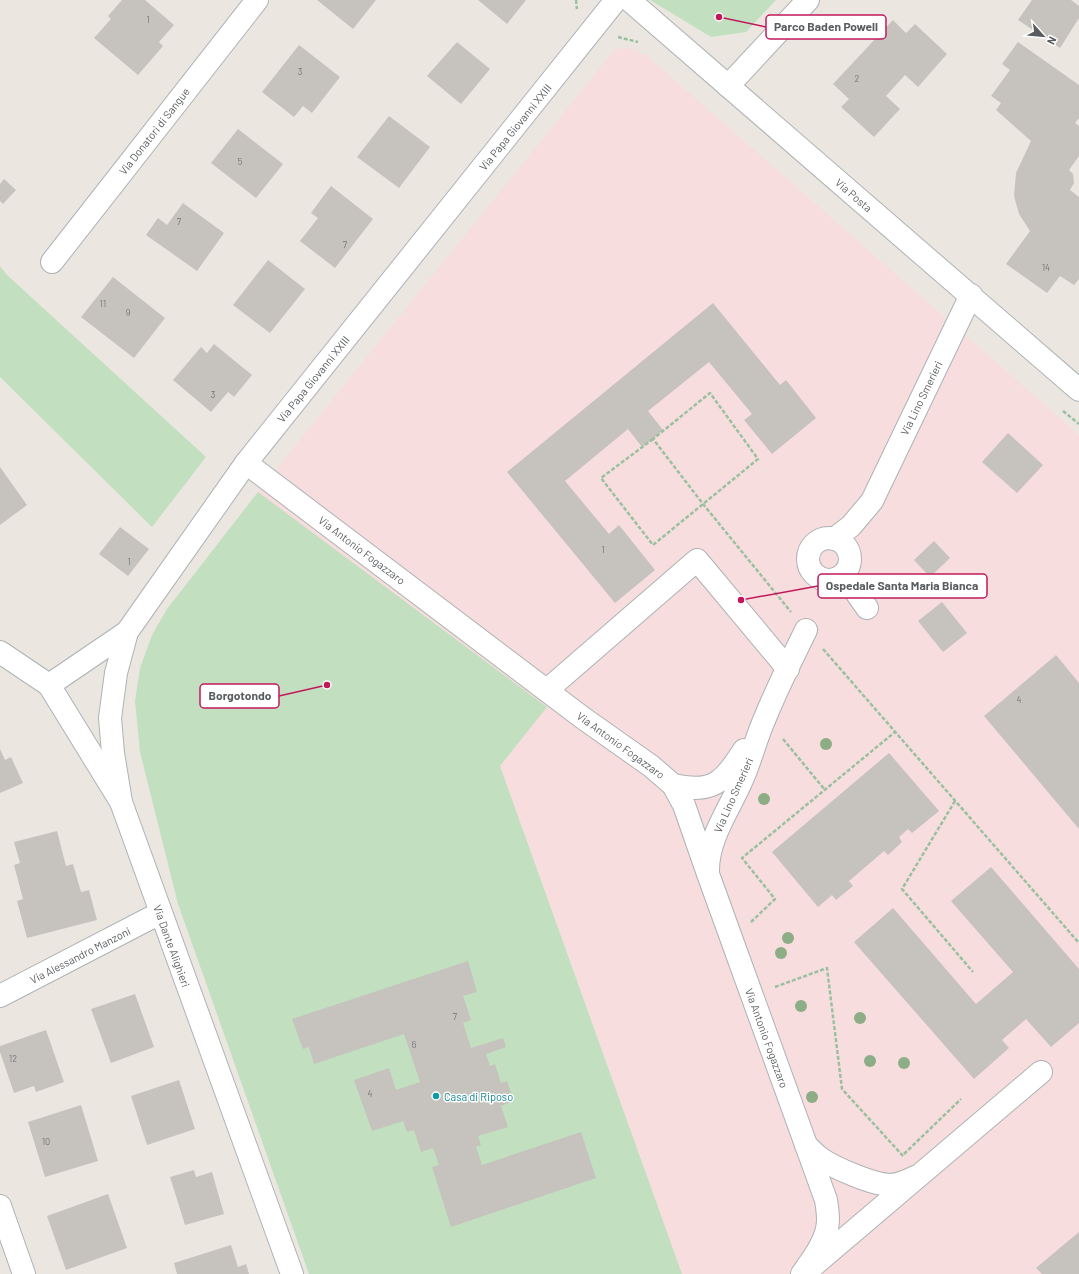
<svg xmlns="http://www.w3.org/2000/svg" width="1079" height="1274" font-family="Barlow,sans-serif">
  <rect width="100%" height="100%" fill="#ebe7e0"/>
  <path fill="#f7dddd" d="M630,48L646,55L1079,435V1274H682L500,766L258,492L615,49Z"/>
  <g fill="#c2e0bf">
    <path d="M650,0H776L746,32L711,37Z"/>
    <path d="M0,266L7,275L206,457L152,527L0,377Z"/>
    <path d="M258,492L547,707L500,766L682,1274H309L178,904L140,752L135,701L140,668L152,635L167,609Z"/>
  </g>
  <g fill="#c6c2bd">
    <path d="M122,0H145L174,25L159,42L163,46L138,75L94,38L111,19L108,16Z"/>
    <path d="M317,0H376L353,29Z"/>
    <path d="M478,0H526L507,24Z"/>
    <path d="M1032,0H1071L1079,6V18L1060,48L1018,20Z"/>
    <path d="M893,20L906,33L915,24L947,54L918,87L905,75L886,96L900,109L874,137L841,107L849,99L833,84Z"/>
    <path d="M457,42L490,69L461,104L427,76Z"/>
    <path d="M1018,42L1079,85V118L1075,123L1079,126V156L1069,170L1073,174L1074,183L1070,190L1079,197V279L1074,285L1060,276L1047,293L1006,264L1030,231L1019,214L1014,196L1016,173L1031,141L996,110L1001,103L991,96L1010,70L1002,64Z"/>
    <path d="M299,45L340,77L312,113L303,106L294,117L262,92Z"/>
    <path d="M389,116L430,147L399,188L357,157Z"/>
    <path d="M238,129L283,164L256,198L211,163Z"/>
    <path d="M4,179L16,190L3,204L0,201V184Z"/>
    <path d="M331,186L373,219L335,268L300,241L318,218L311,213Z"/>
    <path d="M183,203L224,233L197,271L146,235L158,218L167,225Z"/>
    <path d="M268,260L305,289L270,333L233,305Z"/>
    <path d="M113,277L165,318L134,358L81,317Z"/>
    <path d="M713,303L780,385L786,380L816,418L772,454L744,420L752,414L709,362L648,411L663,430L653,439L642,447L628,429L565,481L609,534L619,525L655,570L615,603L507,472Z"/>
    <path d="M214,344L252,375L234,397L228,392L211,412L173,380L201,347L207,353Z"/>
    <path d="M1008,433L1043,465L1017,493L982,462Z"/>
    <path d="M0,467L27,505L0,525Z"/>
    <path d="M120,527L149,549L128,576L99,554Z"/>
    <path d="M934,541L950,558L930,577L914,560Z"/>
    <path d="M942,602L967,633L943,652L918,621Z"/>
    <path d="M1056,655L1079,683V829L984,716Z"/>
    <path d="M0,749L5,760L11,757L23,783L0,793Z"/>
    <path d="M889,753L939,811L912,833L908,829L899,837L902,842L888,855L884,851L849,881L853,886L836,900L832,895L818,907L772,852Z"/>
    <path d="M57,831L66,866L73,864L81,892L89,890L97,920L27,938L17,901L23,899L14,865L20,863L14,842Z"/>
    <path d="M991,867L1079,969V1023L1051,1047L1026,1019L1002,1040L1009,1048L974,1079L854,942L893,908L976,1004L1013,972L951,901Z"/>
    <path d="M468,961L477,992L463,996L471,1020L463,1023L471,1048L503,1038L506,1047L486,1054L490,1066L495,1064L501,1083L507,1081L514,1101L501,1106L508,1127L478,1136L481,1145L476,1147L482,1165L581,1132L596,1178L451,1227L432,1167L439,1165L433,1148L421,1152L414,1130L407,1132L403,1121L372,1131L354,1080L389,1068L396,1090L420,1082L404,1034L314,1064L309,1047L303,1049L292,1019Z"/>
    <path d="M135,994L154,1047L111,1063L91,1009Z"/>
    <path d="M46,1030L64,1082L36,1092L34,1086L14,1093L0,1052V1046Z"/>
    <path d="M179,1080L195,1129L147,1145L131,1096Z"/>
    <path d="M81,1105L98,1161L45,1177L28,1122Z"/>
    <path d="M194,1170L196,1177L212,1172L224,1214L185,1225L170,1177Z"/>
    <path d="M108,1194L127,1248L66,1270L47,1216Z"/>
    <path d="M1079,1232V1274H1042L1036,1268Z"/>
    <path d="M231,1245L238,1267L246,1264L249,1274H177L174,1263Z"/>
  </g>
  <g fill="none" stroke-linecap="round" stroke-linejoin="round">
    <defs>
      <g id="minor">
        <path d="M629,0L1079,390"/>
        <path d="M728,86L808,0"/>
        <path d="M52,262L257,0"/>
        <path d="M246,463L583,718L651,766L673,785L684,805L708,874L826,1200C827,1206 828,1213 828,1220C828,1239 813,1259 802,1274"/>
        <circle cx="829" cy="559" r="21"/>
        <path d="M834,539L851,526L872,501L971,295"/>
        <path d="M841,577L853,588L867,608"/>
        <path d="M0,652L49,685L121,802L292,1274"/>
        <path d="M49,685L127,632"/>
        <path d="M547,690L697,560L788,669"/>
        <path d="M673,785C714,794 723,782 744,750"/>
        <path d="M121,802L113,753L110,718L116,673L127,632L246,463L616,0"/>
        <path d="M708,870C708,838 729,810 742,780C751,760 756,738 765,718C777,688 792,659 806,630"/>
        <path d="M0,996L160,913"/>
        <path d="M806,1145C810,1149 815,1154 820,1158C834,1168 874,1185 891,1185C900,1184 907,1181 915,1177"/>
        <path d="M0,1206L24,1274"/>
        <path d="M814,1265L1041,1072"/>
      </g>
    </defs>
    <use href="#minor" stroke="#aeb2b5" stroke-width="24"/>
    <g stroke="#99c1a0" stroke-width="2.5" stroke-dasharray="4 2" stroke-linecap="butt">
      <path d="M576,0L577,9"/>
      <path d="M618,37L638,42"/>
      <path d="M1063,411L1079,424"/>
      <path d="M653,439L601,478L653,545L758,459L710,393L653,439L703,504L791,612"/>
      <path d="M823,649L1079,943"/>
      <path d="M783,739L825,790"/>
      <path d="M955,801L902,889L973,972"/>
      <path d="M751,922L775,899L742,858L895,732"/>
      <path d="M775,987L827,968L842,1089L903,1156"/>
      <path d="M904,1154L961,1099"/>
    </g>
    <use href="#minor" stroke="#fff" stroke-width="22"/>
  </g>
  <g fill="#8dad86">
    <circle cx="826" cy="744" r="6"/>
    <circle cx="764" cy="799" r="6"/>
    <circle cx="788" cy="938" r="6"/>
    <circle cx="781" cy="953" r="6"/>
    <circle cx="801" cy="1006" r="6"/>
    <circle cx="860" cy="1018" r="6"/>
    <circle cx="870" cy="1061" r="6"/>
    <circle cx="904" cy="1063" r="6"/>
    <circle cx="812" cy="1097" r="6"/>
  </g>
  <circle fill="#0f9aa8" stroke="#fff" stroke-width="1.5" cx="436" cy="1096" r="4"/>
  <g text-anchor="middle" dominant-baseline="central" stroke-width="3" stroke-linejoin="round" paint-order="stroke">
    <g font-size="9" fill="#747677">
      <text x="148" y="19">1</text>
      <text x="300" y="71">3</text>
      <text x="857" y="78">2</text>
      <text x="240" y="161">5</text>
      <text x="179" y="221">7</text>
      <text x="345" y="244">7</text>
      <text x="1046" y="267">14</text>
      <text x="103" y="303">11</text>
      <text x="128" y="312">9</text>
      <text x="213" y="394">3</text>
      <text x="603" y="549">1</text>
      <text x="129" y="561">1</text>
      <text x="1019" y="699">4</text>
      <text x="455" y="1016">7</text>
      <text x="414" y="1044">6</text>
      <text x="13" y="1058">12</text>
      <text x="370" y="1093">4</text>
      <text x="46" y="1141">10</text>
    </g>
    <g font-size="11" fill="#595d60" stroke="#fff">
      <text transform="translate(515 127) rotate(-51)">Via Papa Giovanni XXIII</text>
      <text transform="translate(154 131) rotate(-52)">Via Donatori di Sangue</text>
      <text transform="translate(854 195) rotate(41)">Via Posta</text>
      <text transform="translate(313 379) rotate(-51)">Via Papa Giovanni XXIII</text>
      <text transform="translate(921 398) rotate(-64)">Via Lino Smerieri</text>
      <text transform="translate(362 550) rotate(37)">Via Antonio Fogazzaro</text>
      <text transform="translate(621 745) rotate(36)">Via Antonio Fogazzaro</text>
      <text transform="translate(733 795) rotate(-66)">Via Lino Smerieri</text>
      <text transform="translate(172 946) rotate(70)">Via Dante Alighieri</text>
      <text transform="translate(80 955) rotate(-27)">Via Alessandro Manzoni</text>
      <text transform="translate(767 1038) rotate(70)">Via Antonio Fogazzaro</text>
    </g>
    <g font-size="11" fill="#0d838f" stroke="#fff" text-anchor="start">
      <text x="444" y="1096">Casa di Riposo</text>
    </g>
  </g>
  <path fill="none" stroke="#c2185b" stroke-width="1.5" d="M719 17L766 27M741 600L818 586M327 685L279 696"/>
  <g fill="#c2185b" stroke="#fff" stroke-width="1.5">
    <circle cx="719" cy="17" r="4"/>
    <circle cx="741" cy="600" r="4"/>
    <circle cx="327" cy="685" r="4"/>
  </g>
  <g fill="#fff" stroke="#c2185b" stroke-width="1.5">
    <rect x="766" y="15" width="120" height="24" rx="4"/>
    <rect x="818" y="574" width="169" height="24" rx="4"/>
    <rect x="200" y="684" width="79" height="24" rx="4"/>
  </g>
  <g font-size="12" text-anchor="middle" font-weight="bold" fill="#595d60">
    <text x="826" y="31">Parco Baden Powell</text>
    <text x="902" y="590">Ospedale Santa Maria Bianca</text>
    <text x="240" y="700">Borgotondo</text>
  </g>
  <g transform="translate(1043 36) rotate(117)" stroke="#ffffff" stroke-width="3" paint-order="stroke">
  <path d="M0-3L7 15L0 10L-7 15Z" fill="#595d60"/>
  <text y="-6" font-size="11" font-weight="bold" text-anchor="middle" fill="#595d60">N</text>
  </g>
</svg>
